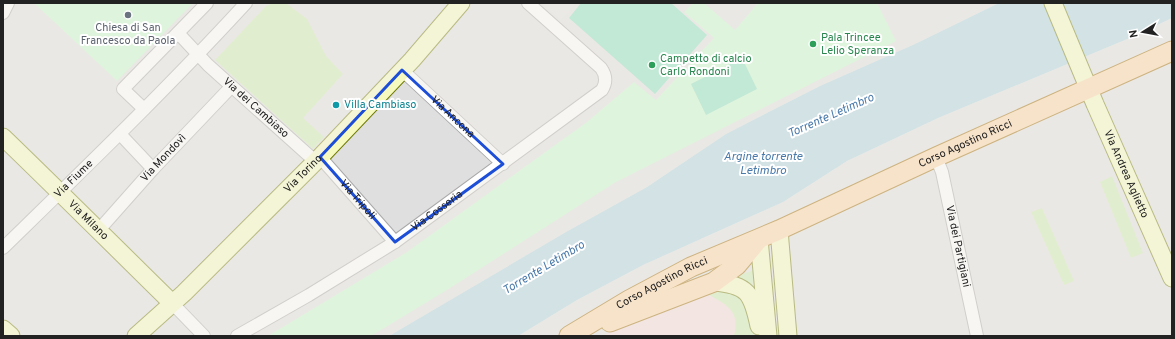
<svg xmlns="http://www.w3.org/2000/svg" width="1175" height="339" font-family="Overpass,sans-serif">
  <rect width="100%" height="100%" fill="#f2efe9"/>
  <g fill="#e0dfdf">
    <path d="M3,3H999L915,44L820,86L726,134L647,187L566,232L389,336H3Z"/>
    <path d="M1172,18V336H518L577,300L643,265L783,202L847,161L938,118L1132,37Z"/>
  </g>
  <path fill="#f2dad9" d="M716,291H729L754,336H601Z"/>
  <g fill="#cdebb0">
    <path d="M273,3H286L307,19L326,56L343,74L303,118L324,137L313,149L215,60L266,6Z"/>
    <path d="M1112,176L1143,253L1131,258L1100,182Z"/>
    <path d="M1042,208L1074,281L1064,285L1031,212Z"/>
    <path d="M754,270L752,290L737,276Z"/>
    <path d="M716,291C722,291 729,290 735,293C746,298 752,325 754,336H734C741,311 726,304 707,294Z"/>
  </g>
  <g fill="#c8facc">
    <path d="M34,3H193L117,81Z"/>
    <path d="M693,3H704L735,30L758,3H877L896,41L616,182L447,290L371,336H268L407,252L587,122L634,82L656,100L714,38L684,12Z"/>
  </g>
  <g fill="#88e0be">
    <path d="M581,3H671L707,35L655,94L569,18Z"/>
    <path d="M742,58L757,89L706,115L691,84Z"/>
  </g>
  <g fill="#e2e2e2">
    <path d="M199,3H254L256,5L147,120L116,90Z"/>
    <path d="M540,3H577L561,21Z"/>
  </g>
  <path fill="#aad3df" d="M999,3H1172V18L1132,37L938,118L847,161L783,202L643,265L577,300L518,336H389L566,232L647,187L726,134L820,86L915,44Z"/>
  <g fill="none" stroke-linecap="round" stroke-linejoin="round">
    <defs>
      <g id="street">
        <path d="M3,13L8,3"/>
        <path id="s1" d="M178,33L208,65L315,161"/>
        <path id="s2" d="M402,70L503,164"/>
        <path d="M144,109L123,89L207,3"/>
        <path d="M120,134L153,169"/>
        <path id="s3" d="M320,157L395,242"/>
        <path id="s4" d="M936,157L942,172L977,336"/>
        <path id="s5" d="M98,231L153,169L231,87"/>
        <path id="s6" d="M3,248C85,168 168,88 246,3"/>
        <path d="M172,303L204,336"/>
        <path id="s7" d="M237,336L309,295L395,242L602,90C607,82 606,75 601,68L528,3"/>
      </g>
      <g id="secondary">
        <path id="s8" d="M1053,3L1095,104L1172,278"/>
        <path id="s9" d="M3,137C60,192 116,248 172,303"/>
        <path d="M779,230L788,336"/>
        <path d="M759,239L768,336"/>
        <path d="M714,282C748,285 752,293 759,326"/>
        <path d="M3,329L11,336"/>
        <path id="s10" d="M136,336L184,293L320,157L412,60L461,3"/>
      </g>
      <g id="primary">
        <path d="M610,322L714,282L737,265L757,241"/>
        <path id="s11" d="M569,336L629,300L691,267L779,230L936,157L1172,51"/>
      </g>
    </defs>
    <use href="#street" stroke="#a9a9a9" stroke-width="14"/>
    <use href="#secondary" stroke="#707d05" stroke-width="19"/>
    <use href="#primary" stroke="#a06b00" stroke-width="21"/>
    <use href="#street" stroke="#fff" stroke-width="12"/>
    <use href="#secondary" stroke="#f7fabf" stroke-width="17"/>
    <use href="#primary" stroke="#fcd6a4" stroke-width="19"/>
  </g>
  <path d="M0 0H1175V339H0ZM402,70L503,164L395,242L320,157Z" fill="#f2efe9" fill-opacity=".55" fill-rule="evenodd"/>
  <path fill="none" stroke="#1d4ed8" stroke-width="3" stroke-linejoin="round" d="M402,70L503,164L395,242L320,157Z"/>
  <circle fill="#6b7280" stroke="#fff" stroke-width="1.5" cx="128" cy="15" r="4"/>
  <g fill="#2e9e5b" stroke="#fff" stroke-width="1.5">
    <circle cx="813" cy="44" r="4"/>
    <circle cx="652" cy="65" r="4"/>
  </g>
  <circle fill="#0f9aa8" stroke="#fff" stroke-width="1.5" cx="336" cy="105" r="4"/>
  <g text-anchor="middle" dominant-baseline="central" stroke-width="4" stroke-linejoin="round" paint-order="stroke">
    <g font-size="11" fill="#5b616d" stroke="#fff">
      <text x="128" y="28">Chiesa di San<tspan x="128" dy="13">Francesco da Paola</tspan></text>
    </g>
    <g font-size="11" fill="#27864d" stroke="#fff" text-anchor="start">
      <text x="821" y="38">Pala Trincee<tspan x="821" dy="13">Lelio Speranza</tspan></text>
      <text x="660" y="59">Campetto di calcio<tspan x="660" dy="13">Carlo Rondoni</tspan></text>
    </g>
    <g font-size="11" fill="#0d838f" stroke="#fff" text-anchor="start">
      <text x="344" y="105">Villa Cambiaso</text>
    </g>
    <g font-size="11" fill="#222" stroke="#fff">
      <text stroke="none"><textPath href="#s1" startOffset="108">Via dei Cambiaso</textPath></text>
      <text stroke="none"><textPath href="#s2" startOffset="69">Via Ancona</textPath></text>
      <text stroke="none"><textPath href="#s11" startOffset="441">Corso Agostino Ricci</textPath></text>
      <text stroke="none"><textPath href="#s5" startOffset="98">Via Mondovì</textPath></text>
      <text stroke="none"><textPath href="#s10" startOffset="233">Via Torino</textPath></text>
      <text stroke="none"><textPath href="#s8" startOffset="186">Via Andrea Aglietto</textPath></text>
      <text stroke="none"><textPath href="#s6" startOffset="99">Via Fiume</textPath></text>
      <text stroke="none"><textPath href="#s3" startOffset="57">Via Tripoli</textPath></text>
      <text stroke="none"><textPath href="#s7" startOffset="236">Via Cosseria</textPath></text>
      <text stroke="none"><textPath href="#s9" startOffset="119">Via Milano</textPath></text>
      <text stroke="none"><textPath href="#s4" startOffset="92">Via dei Partigiani</textPath></text>
      <text stroke="none"><textPath href="#s11" startOffset="107">Corso Agostino Ricci</textPath></text>
    </g>
    <g font-size="12" font-style="italic" fill="#4a7aab" stroke="#fff">
      <text transform="translate(831 116) rotate(-24)">Torrente Letimbro</text>
      <text x="763" y="157">Argine torrente<tspan x="763" dy="14">Letimbro</tspan></text>
      <text transform="translate(544 268) rotate(-31)">Torrente Letimbro</text>
    </g>
  </g>
  <rect width="1175" height="339" fill="none" stroke="#222222" stroke-width="8"/>
  <g transform="translate(1143 32) rotate(259)" stroke="#ffffff" stroke-width="3" paint-order="stroke">
  <path d="M0-3L7 15L0 10L-7 15Z" fill="#222222"/>
  <text y="-6" font-size="11" font-weight="bold" text-anchor="middle" fill="#222222">N</text>
  </g>
</svg>
